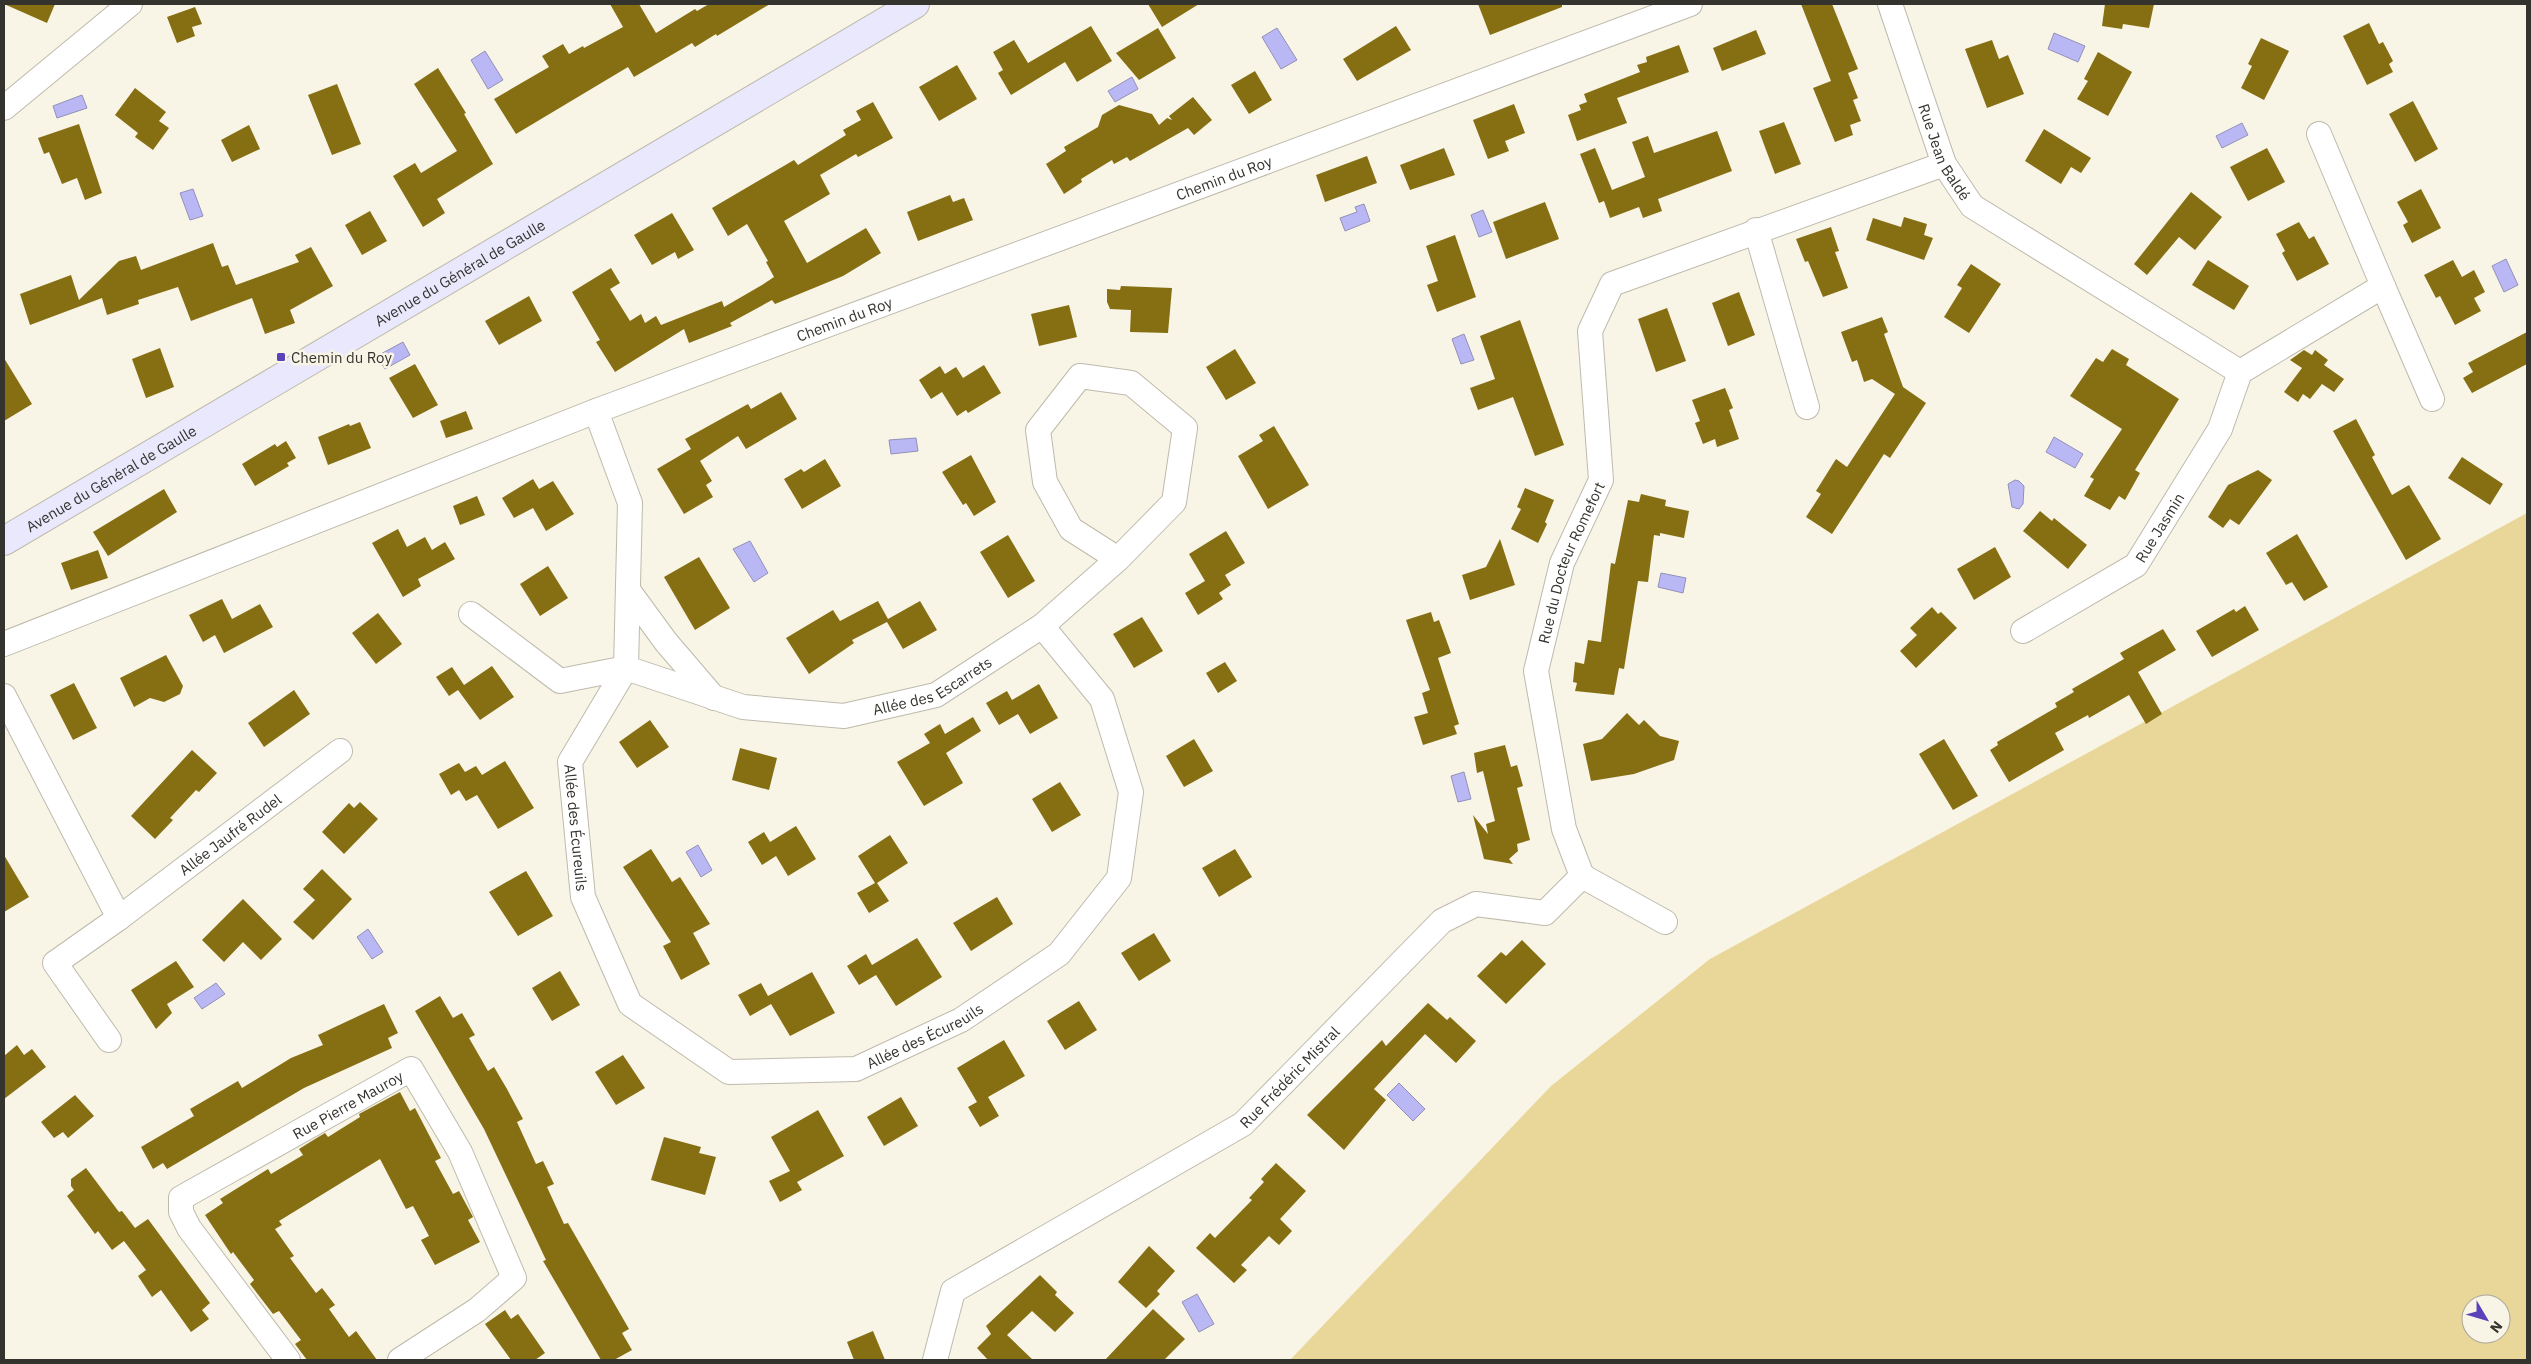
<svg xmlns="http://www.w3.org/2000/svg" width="2531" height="1364" font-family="'IBM Plex Sans',sans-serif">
  <rect width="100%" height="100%" fill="#f8f4e6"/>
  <path fill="#e9d799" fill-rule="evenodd" d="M2527,513V1360H1290L1551,1086L1710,959ZM2471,1304H2501V1334H2471Z"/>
  <g fill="#bab8f4" stroke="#9290b9">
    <path d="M1277,28L1297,60L1281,69L1262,37Z"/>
    <path d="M2054,33L2085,46L2078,62L2048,49Z"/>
    <path d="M485,51L503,80L488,89L471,60Z"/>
    <path d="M1132,77L1138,89L1115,102L1108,91Z"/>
    <path d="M82,95L87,108L57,118L53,106Z"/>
    <path d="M2242,123L2248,135L2222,148L2216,136Z"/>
    <path d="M193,189L203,216L190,220L180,193Z"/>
    <path d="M1364,204L1370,221L1345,231L1340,218L1357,212L1355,207Z"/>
    <path d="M1483,210L1492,232L1479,237L1471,215Z"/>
    <path d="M2506,259L2518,285L2504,292L2492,266Z"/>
    <path d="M1464,334L1474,360L1461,364L1452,339Z"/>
    <path d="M403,342L410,355L385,369L377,356Z"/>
    <path d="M2054,437L2083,454L2075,468L2046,452Z"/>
    <path d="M916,438L918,451L891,454L889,440Z"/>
    <path d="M2015,480L2019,481L2024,486L2023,504L2019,509L2012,507L2008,484Z"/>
    <path d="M750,541L768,573L754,582L733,549Z"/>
    <path d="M1661,573L1686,578L1683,593L1658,587Z"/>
    <path d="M1464,772L1471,799L1458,802L1451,776Z"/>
    <path d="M698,845L712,870L701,877L686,852Z"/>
    <path d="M368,929L383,952L372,959L357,937Z"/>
    <path d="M216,983L225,994L202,1009L194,998Z"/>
    <path d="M1399,1083L1425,1109L1413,1121L1387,1095Z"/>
    <path d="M1197,1294L1214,1324L1199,1332L1182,1302Z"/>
  </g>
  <g fill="#866f13">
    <path d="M4,4H55L47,23Z"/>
    <path d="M610,4H639L656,33L695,9L697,11L709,4H770L717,36L716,34L695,47L692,43L634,77L628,67L516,134L494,99L549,67L542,56L563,44L569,54L583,46L584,48L623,27Z"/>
    <path d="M1148,4H1199L1162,27Z"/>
    <path d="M1478,4H1562V7L1490,35Z"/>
    <path d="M1801,4H1832L1858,69L1848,73L1858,98L1853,100L1861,121L1850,125L1853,135L1835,142L1813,88L1831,81Z"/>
    <path d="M2105,4H2154L2149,28L2123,24L2122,29L2102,26Z"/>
    <path d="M195,7L202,24L192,27L195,36L177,43L167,17Z"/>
    <path d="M2369,23L2379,44L2383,42L2393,61L2389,64L2393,72L2367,85L2343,36Z"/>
    <path d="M1091,26L1112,61L1077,82L1065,62L1011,95L998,73L1003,70L993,52L1014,40L1028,63Z"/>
    <path d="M1396,26L1411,50L1357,81L1343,59Z"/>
    <path d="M1158,28L1176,58L1139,80L1116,53Z"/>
    <path d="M1756,30L1766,54L1722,71L1713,48Z"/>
    <path d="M2261,38L2289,51L2264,100L2241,88L2252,66L2248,64Z"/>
    <path d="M1992,40L1999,59L2008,55L2024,94L1987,108L1965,49Z"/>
    <path d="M1679,45L1689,72L1617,98L1627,123L1577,141L1568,115L1581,110L1579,105L1587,102L1584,94L1640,72L1637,65L1647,62L1646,57Z"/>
    <path d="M2098,52L2132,72L2108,116L2077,99L2088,81L2084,79Z"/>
    <path d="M957,65L977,99L939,121L919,87Z"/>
    <path d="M438,68L466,113L464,114L493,164L437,199L445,213L423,227L393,176L415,163L421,173L457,151L414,84Z"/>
    <path d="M1255,71L1272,100L1249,114L1231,85Z"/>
    <path d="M337,84L361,144L332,155L308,95Z"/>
    <path d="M135,88L166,112L159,121L169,128L153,150L135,137L138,133L115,115Z"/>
    <path d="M1193,97L1212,120L1194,135L1188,128L1130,161L1127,157L1114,164L1112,160L1081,179L1082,182L1064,194L1046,164L1066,151L1064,147L1098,127L1102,115L1119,105L1152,114L1159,125L1167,118L1172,120L1169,116Z"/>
    <path d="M2413,101L2438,149L2415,162L2389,114Z"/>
    <path d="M873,102L893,138L858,157L856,154L820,175L830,194L784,221L807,263L866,228L881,253L843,276L775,304L772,300L730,323L732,326L689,343L684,329L615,372L596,342L600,340L572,292L611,268L620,283L610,289L630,321L641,314L645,323L656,316L661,325L722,301L724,307L762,285L774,277L766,262L768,261L747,224L728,236L712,208L794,160L798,165L846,135L843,130L861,120L856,111Z"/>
    <path d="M1514,104L1525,133L1505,141L1509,151L1488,159L1473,120Z"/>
    <path d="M1784,122L1801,164L1775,174L1759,131Z"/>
    <path d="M79,124L102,193L85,200L77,178L62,184L49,152L44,154L38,138Z"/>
    <path d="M249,125L260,149L232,162L221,140Z"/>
    <path d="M2044,129L2091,158L2081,173L2071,167L2061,184L2025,161Z"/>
    <path d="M1717,131L1732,171L1658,199L1662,211L1643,218L1639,207L1610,218L1604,201L1599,203L1580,154L1595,148L1612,190L1645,177L1632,142L1648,136L1654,153Z"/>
    <path d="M1444,148L1455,175L1410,190L1400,165Z"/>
    <path d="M2267,148L2285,182L2248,201L2230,167Z"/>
    <path d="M1367,156L1377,183L1325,202L1316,175Z"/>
    <path d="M2421,189L2441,228L2412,243L2403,225L2408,222L2397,202Z"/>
    <path d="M2191,192L2222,217L2195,250L2179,237L2147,275L2134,264Z"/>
    <path d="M950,195L953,202L964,198L973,220L918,241L907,212Z"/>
    <path d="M1545,202L1559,239L1506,259L1493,222Z"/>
    <path d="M370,211L387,241L362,255L345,225Z"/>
    <path d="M672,213L694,250L678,259L675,252L652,265L634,235Z"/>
    <path d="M1904,217L1927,224L1924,235L1933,238L1924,260L1866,240L1873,218L1901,227Z"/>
    <path d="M2299,222L2309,239L2314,236L2329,264L2297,281L2282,253L2285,251L2276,234Z"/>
    <path d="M1831,227L1839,251L1835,252L1848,288L1823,297L1808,261L1805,262L1796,239Z"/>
    <path d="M1455,235L1476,297L1437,312L1427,285L1438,281L1426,246Z"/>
    <path d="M213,243L222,267L228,265L236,285L299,262L295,255L311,247L333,286L290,310L295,323L265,334L252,298L191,321L178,287L138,300L139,304L107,315L102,298L30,325L20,294L71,275L79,300L119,261L136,256L141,270Z"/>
    <path d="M2208,260L2249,286L2234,310L2192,285Z"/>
    <path d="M2453,260L2462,277L2474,270L2485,292L2474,298L2481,311L2455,325L2440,296L2436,298L2424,275Z"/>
    <path d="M1971,264L2001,284L1969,333L1944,317L1962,288L1957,285Z"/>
    <path d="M1121,286L1172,288L1168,333L1130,332L1131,310L1110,309L1107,302V289L1120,290Z"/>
    <path d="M1739,292L1755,335L1728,346L1712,303Z"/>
    <path d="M529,296L542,321L499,345L485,321Z"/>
    <path d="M1069,305L1077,337L1039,346L1031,314Z"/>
    <path d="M1667,308L1686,361L1656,372L1638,319Z"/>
    <path d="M1882,317L1888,332L1884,334L1903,387L1926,403L1890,458L1884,454L1832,534L1806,517L1821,494L1816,491L1836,459L1847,467L1895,394L1872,379L1864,382L1857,360L1852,362L1841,332Z"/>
    <path d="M1520,320L1564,445L1535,456L1513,397L1478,410L1470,388L1495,379L1480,336Z"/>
    <path d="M2527,332V364L2472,393L2463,378L2473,372L2468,363Z"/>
    <path d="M160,348L174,387L146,398L132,359Z"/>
    <path d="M1235,349L1256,383L1226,400L1206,367Z"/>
    <path d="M2112,349L2129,359L2126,365L2179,399L2135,470L2140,473L2125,500L2119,496L2110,510L2084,496L2094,479L2090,477L2122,429L2070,396L2096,358L2103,362Z"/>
    <path d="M2304,350L2312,355L2315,350L2328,360L2324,365L2344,379L2334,392L2322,384L2310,399L2303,394L2298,402L2284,392L2302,368L2290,360Z"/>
    <path d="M4,358L32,404L4,421Z"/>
    <path d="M415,364L438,405L413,418L389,378Z"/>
    <path d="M984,365L1001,393L968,413L966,410L957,416L942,392L931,399L919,380L940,366L945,374L956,367L963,378Z"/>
    <path d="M1725,388L1733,408L1729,410L1739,439L1717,447L1715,439L1703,444L1695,423L1700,421L1692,400Z"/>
    <path d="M781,392L797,419L746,449L738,436L700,461L712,481L706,485L713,497L684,514L657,469L691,449L685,439L748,404L751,409Z"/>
    <path d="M466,411L473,429L446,438L440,421Z"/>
    <path d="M2356,419L2375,455L2372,457L2392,495L2409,485L2441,539L2406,560L2333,431Z"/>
    <path d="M360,422L371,448L328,465L318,437L349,424L350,426Z"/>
    <path d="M1274,426L1309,485L1268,509L1238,456L1263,441L1259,435Z"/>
    <path d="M286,441L296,458L287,463L289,466L255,486L242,464L275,444L277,447Z"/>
    <path d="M971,455L996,502L974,516L966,503L963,505L942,472Z"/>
    <path d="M2462,457L2503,484L2490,505L2448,478Z"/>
    <path d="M825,459L841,486L802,509L784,479L801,469L804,472Z"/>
    <path d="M2258,470L2272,480L2239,525L2230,519L2223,528L2208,517L2228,485Z"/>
    <path d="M533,479L539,489L553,481L574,514L546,531L533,508L514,518L502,498Z"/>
    <path d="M1525,488L1554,500L1545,522L1547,524L1538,543L1511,529L1521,509L1517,507Z"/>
    <path d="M164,489L177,512L108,556L93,532Z"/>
    <path d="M1641,494L1666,500L1665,506L1689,511L1684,538L1660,533V536L1654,535L1648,582L1638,581L1624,669L1619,668L1614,695L1575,691L1577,683L1573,682L1575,662L1584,664L1588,640L1601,642L1611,563L1615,564L1628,500L1639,502Z"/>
    <path d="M477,496L485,515L460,525L453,506Z"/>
    <path d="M2040,511L2052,521L2054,518L2087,545L2068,569L2023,531Z"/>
    <path d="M398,529L407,547L425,537L432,550L445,542L455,559L418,579L421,586L403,597L372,543Z"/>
    <path d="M1226,531L1245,563L1225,575L1231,585L1219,593L1223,599L1198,615L1185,593L1205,581L1189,554Z"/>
    <path d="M2297,534L2328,587L2304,601L2292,582L2286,585L2266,553Z"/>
    <path d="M1008,535L1035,581L1008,598L980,552Z"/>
    <path d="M1500,539L1515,585L1470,600L1462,575L1486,567Z"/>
    <path d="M1995,547L2011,577L1974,600L1957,569Z"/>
    <path d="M98,550L108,578L71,590L61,563Z"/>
    <path d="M699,557L730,608L695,630L664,577Z"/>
    <path d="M548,566L568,598L540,616L520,584Z"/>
    <path d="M222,599L232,619L260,604L273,627L224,653L215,635L203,642L189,615Z"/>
    <path d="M878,601L888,619L920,601L937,630L903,649L887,622L852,640L854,643L809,674L786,638L833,610L840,621Z"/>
    <path d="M2245,606L2259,630L2212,657L2196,631L2234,609L2236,612Z"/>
    <path d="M1932,607L1938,614L1941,612L1957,628L1916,668L1900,651L1917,635L1910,628Z"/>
    <path d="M1431,612L1434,622L1439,620L1451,653L1438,658L1459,724L1454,726L1457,734L1423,745L1414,717L1428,713L1422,693L1430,690L1406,620Z"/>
    <path d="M378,613L402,644L376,664L352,633Z"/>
    <path d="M1142,617L1163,651L1134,668L1113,634Z"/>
    <path d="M2163,629L2176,650L2138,672L2162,714L2146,724L2129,695L2089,718L2088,715L2055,733L2064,750L2009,782L1990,750L1998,745L1997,742L2057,707L2055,703L2074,692L2072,689L2124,659L2120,653Z"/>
    <path d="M166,655L183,686L180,694L164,702L150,698L134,707L120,678Z"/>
    <path d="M1225,662L1237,681L1218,693L1206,673Z"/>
    <path d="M492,666L514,697L480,720L458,690L449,696L436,677L452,667L464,685Z"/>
    <path d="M74,683L97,728L73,740L50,695Z"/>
    <path d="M1039,684L1058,718L1030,734L1018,714L999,725L986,703L1007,691L1012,700Z"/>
    <path d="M294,690L310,714L264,747L248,723Z"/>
    <path d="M1627,713L1639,725L1644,720L1660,736L1679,741L1674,760L1634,774L1591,781L1583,744L1602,739Z"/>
    <path d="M973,717L981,731L946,753L963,783L924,806L897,762L930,743L924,734L940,724L945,734Z"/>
    <path d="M650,720L669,747L637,768L619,742Z"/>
    <path d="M1194,739L1213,771L1184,787L1166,756Z"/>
    <path d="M1944,739L1978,796L1953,810L1919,754Z"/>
    <path d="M1505,745L1511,767L1517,765L1523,786L1517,788L1530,840L1517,844L1518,851L1509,859L1513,864L1484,859L1473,815L1488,834L1486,824L1495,821L1483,771L1477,773L1474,753Z"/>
    <path d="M740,748L777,758L769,790L732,780Z"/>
    <path d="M192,750L217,773L199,792L196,790L170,818L173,820L155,839L131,816Z"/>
    <path d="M505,761L534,808L498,829L477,795L466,801L459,790L451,795L439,774L459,763L465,772L476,766L482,775Z"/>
    <path d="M1060,782L1081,815L1052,832L1032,799Z"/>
    <path d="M360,802L378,819L344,854L322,832L349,803L354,808Z"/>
    <path d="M796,826L816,859L788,876L776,856L762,865L748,842L764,832L770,842Z"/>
    <path d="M890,835L908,863L877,883L889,901L869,913L857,893L875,883L858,856Z"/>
    <path d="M651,849L672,882L680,877L710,924L693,933L710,964L681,980L663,946L671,942L623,867Z"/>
    <path d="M1235,849L1252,877L1219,897L1202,868Z"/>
    <path d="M4,855L29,897L4,912Z"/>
    <path d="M322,869L352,899L313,940L293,922L315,900L303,889Z"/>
    <path d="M526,871L553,916L518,936L489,892Z"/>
    <path d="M997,897L1013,924L971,951L953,923Z"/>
    <path d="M243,899L282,939L261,960L243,942L224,962L202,940Z"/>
    <path d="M1154,933L1171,961L1139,981L1121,953Z"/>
    <path d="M917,938L942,977L896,1006L876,975L859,985L847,966L866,954L872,965Z"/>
    <path d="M1522,940L1546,964L1506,1004L1477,976L1501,952L1506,956Z"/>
    <path d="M176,961L194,987L167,1004L172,1013L156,1029L131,990Z"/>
    <path d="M560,971L580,1005L552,1021L532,988Z"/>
    <path d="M812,972L835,1013L790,1036L771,1004L750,1016L738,995L761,983L768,996Z"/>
    <path d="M440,996L453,1018L462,1013L475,1035L469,1038L488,1071L494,1067L507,1089L523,1119L517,1122L536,1164L543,1161L554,1184L547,1187L564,1224L568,1223L629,1329L622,1333L632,1350L614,1360H601L543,1261L546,1260L484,1129L415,1011Z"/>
    <path d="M1079,1001L1097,1030L1065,1050L1047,1021Z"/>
    <path d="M1428,1003L1447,1020L1450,1017L1476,1041L1456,1063L1425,1034L1374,1089L1386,1100L1344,1150L1307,1115L1382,1040L1386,1046Z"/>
    <path d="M384,1004L398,1033L388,1038L392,1048L304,1088L167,1169L163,1163L153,1169L141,1147L194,1116L190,1109L238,1081L242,1088L291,1058L323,1045L318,1035Z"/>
    <path d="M1004,1040L1025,1076L988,1097L999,1116L980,1127L968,1107L977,1102L957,1068Z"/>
    <path d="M17,1045L24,1055L32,1049L46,1067L4,1099V1056Z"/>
    <path d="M623,1055L645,1088L616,1105L595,1072Z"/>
    <path d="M400,1092L410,1111L415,1108L441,1158L435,1161L453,1194L459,1191L473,1217L468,1220L480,1242L435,1265L421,1240L429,1236L413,1206L406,1209L380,1159L279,1221L282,1225L275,1229L294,1256L290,1258L316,1293L322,1288L335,1305L329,1309L349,1337L356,1331L377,1360H307L295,1344L301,1340L279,1311L273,1314L250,1284L254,1280L233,1252L231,1254L205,1215L223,1203L220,1199L268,1169L271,1174L303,1155L299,1149L315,1139L325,1133L328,1137L360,1117L359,1114Z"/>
    <path d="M75,1095L94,1116L68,1138L63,1132L54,1138L41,1122Z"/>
    <path d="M901,1097L918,1126L884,1146L867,1117Z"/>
    <path d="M818,1110L844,1156L797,1182L802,1190L780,1202L769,1181L790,1171L771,1137Z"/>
    <path d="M664,1137L701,1147L699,1153L716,1157L705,1195L651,1180Z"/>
    <path d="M1276,1163L1306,1191L1280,1219L1292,1231L1279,1245L1269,1236L1241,1265L1247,1270L1234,1283L1196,1248L1210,1233L1215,1238L1252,1200L1249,1198L1264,1182L1261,1179Z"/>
    <path d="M86,1168L119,1212L122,1211L135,1228L148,1219L210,1303L202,1310L209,1319L191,1332L161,1290L152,1297L138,1276L146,1270L124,1241L112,1250L98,1231L95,1234L67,1196L74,1190L71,1186V1179Z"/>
    <path d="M1149,1246L1175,1271L1157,1291L1160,1294L1146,1308L1118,1282Z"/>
    <path d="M1040,1275L1057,1292L1055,1295L1074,1313L1055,1332L1032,1311L1007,1335L1033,1360H988L977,1348L991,1334L986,1326Z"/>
    <path d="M1153,1309L1185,1339L1164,1360H1105Z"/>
    <path d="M505,1310L511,1319L518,1314L545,1353L535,1360H511L485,1324Z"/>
    <path d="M873,1331L885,1360H854L847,1342Z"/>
  </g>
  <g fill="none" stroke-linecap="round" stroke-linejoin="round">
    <defs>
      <g id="minor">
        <path id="s1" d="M1890,4L1944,164L1972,206L2240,372L2383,286L2319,134"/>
        <path d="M4,108L130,4"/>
        <path d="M1756,230L1807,407"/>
        <path d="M2383,286L2432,399"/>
        <path id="s2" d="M596,411L630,503L626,668L743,707L844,716L936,695L1042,626L1118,559L1174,502L1185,428L1131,383L1080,376L1038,430L1045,482L1071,529L1118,559"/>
        <path d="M628,590L666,642L714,698"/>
        <path id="s3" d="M471,614L560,681L626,668L570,762L583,897L630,1004L729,1072L856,1069L961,1020L1059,954L1119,878L1131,792L1102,699L1042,626"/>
        <path id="s4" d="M2023,631L2136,565L2220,429L2240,372"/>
        <path id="s5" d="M4,644L596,411L1690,4"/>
        <path id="s6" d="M4,696L119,918L340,751"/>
        <path id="s7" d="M1582,876L1564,829L1536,671L1562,563L1601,480L1590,331L1612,284L1944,164"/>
        <path d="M109,1040L55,963L119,918"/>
        <path id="s8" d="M288,1360L189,1228L181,1212V1198L411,1069L460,1152L514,1278L477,1310L400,1360"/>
        <path id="s9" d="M935,1360L953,1291L1243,1124L1442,921L1476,904L1545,913L1582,876L1665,922"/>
      </g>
      <g id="secondary">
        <path id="s10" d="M4,541L915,4"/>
      </g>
    </defs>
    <use href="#minor" stroke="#bebaac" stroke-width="26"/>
    <use href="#secondary" stroke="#bebaac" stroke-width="30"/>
    <use href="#minor" stroke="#fff" stroke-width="24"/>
    <use href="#secondary" stroke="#e9e8fd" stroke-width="28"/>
  </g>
  <rect fill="#5942ba" stroke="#f8f4e6" stroke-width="2" x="276" y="352" width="10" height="10" rx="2.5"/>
  <g text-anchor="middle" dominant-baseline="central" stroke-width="5" stroke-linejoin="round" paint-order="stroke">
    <g font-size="15" fill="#35332e" stroke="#f8f4e6">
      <text stroke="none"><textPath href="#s1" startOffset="158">Rue Jean Baldé</textPath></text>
      <text stroke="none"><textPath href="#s5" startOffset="1306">Chemin du Roy</textPath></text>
      <text stroke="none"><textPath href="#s10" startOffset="529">Avenue du Général de Gaulle</textPath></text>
      <text stroke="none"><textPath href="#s5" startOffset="901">Chemin du Roy</textPath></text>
      <text stroke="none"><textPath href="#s10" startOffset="124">Avenue du Général de Gaulle</textPath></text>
      <text stroke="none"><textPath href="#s4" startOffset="175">Rue Jasmin</textPath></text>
      <text stroke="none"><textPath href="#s7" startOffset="325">Rue du Docteur Romefort</textPath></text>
      <text stroke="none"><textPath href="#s2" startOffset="582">Allée des Escarrets</textPath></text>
      <text stroke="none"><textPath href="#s3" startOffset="354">Allée des Écureuils</textPath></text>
      <text stroke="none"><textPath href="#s6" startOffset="389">Allée Jaufré Rudel</textPath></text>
      <text stroke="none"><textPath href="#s3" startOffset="864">Allée des Écureuils</textPath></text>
      <text stroke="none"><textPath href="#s9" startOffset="472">Rue Frédéric Mistral</textPath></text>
      <text stroke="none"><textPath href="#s8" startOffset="388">Rue Pierre Mauroy</textPath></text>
    </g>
    <g font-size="15" fill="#35332e" stroke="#f8f4e6" text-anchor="start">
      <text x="291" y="357">Chemin du Roy</text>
    </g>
  </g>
  <rect width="2531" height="1364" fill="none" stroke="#35332e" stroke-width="10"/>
  <g transform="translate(2486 1319) rotate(128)"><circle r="24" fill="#f8f4e6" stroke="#aaa79c"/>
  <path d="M0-4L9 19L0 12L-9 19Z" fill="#5942ba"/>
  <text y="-8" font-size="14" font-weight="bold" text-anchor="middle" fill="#35332e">N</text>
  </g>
</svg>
